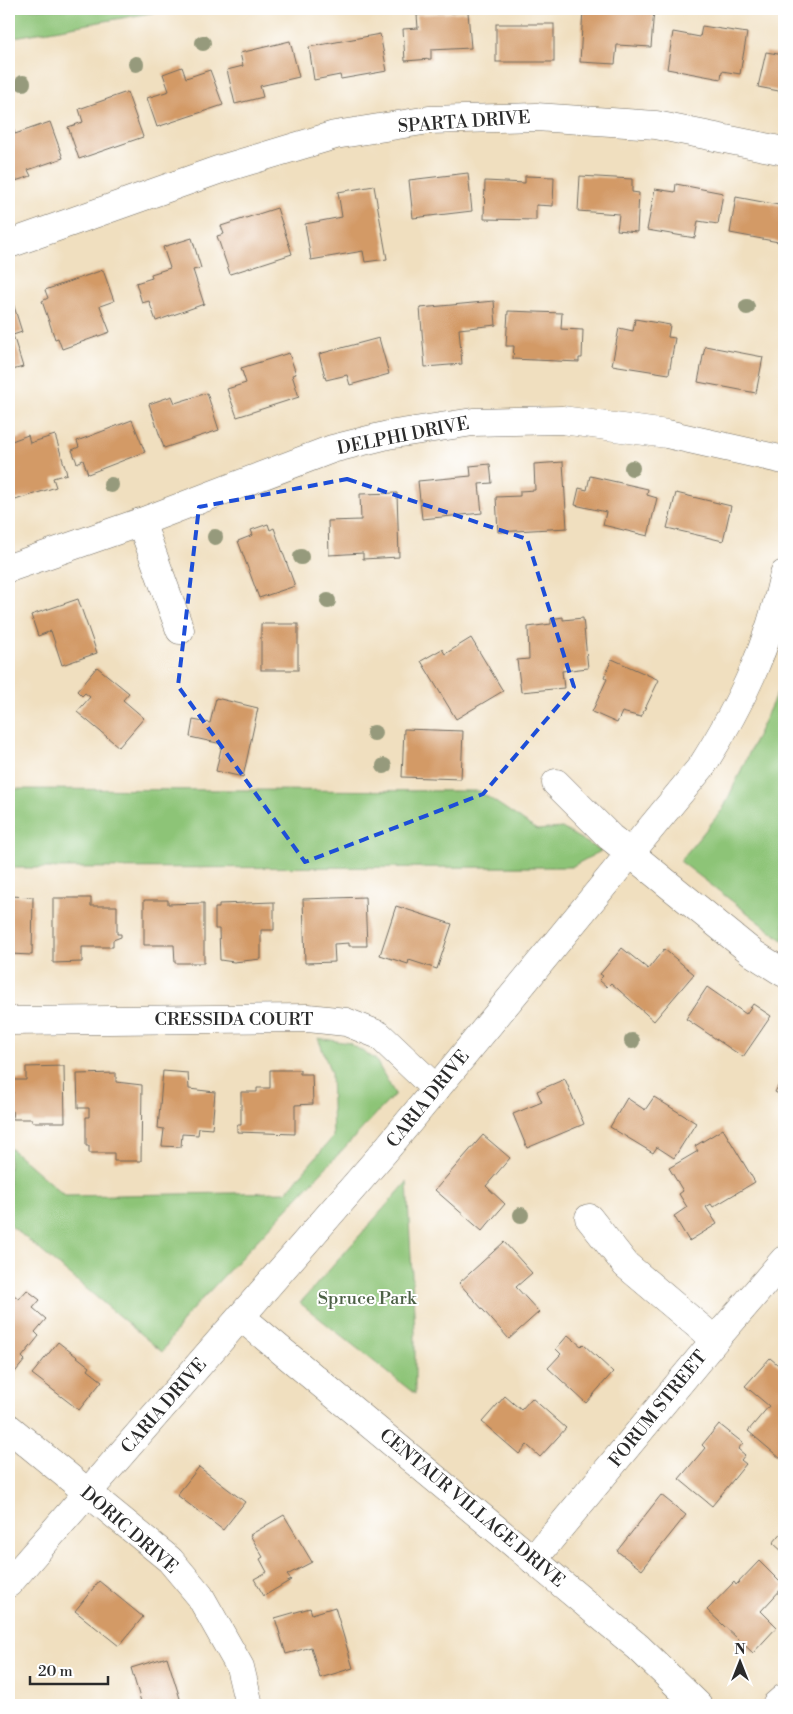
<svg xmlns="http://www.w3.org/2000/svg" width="793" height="1714" font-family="'Libre Bodoni',serif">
  <rect width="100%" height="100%" fill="#fff"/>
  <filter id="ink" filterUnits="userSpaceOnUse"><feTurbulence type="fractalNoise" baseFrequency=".02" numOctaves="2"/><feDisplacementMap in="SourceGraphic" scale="10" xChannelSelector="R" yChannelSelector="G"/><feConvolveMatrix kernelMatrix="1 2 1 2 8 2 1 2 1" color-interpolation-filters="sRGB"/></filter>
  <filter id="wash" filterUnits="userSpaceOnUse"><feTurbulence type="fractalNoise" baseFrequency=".0096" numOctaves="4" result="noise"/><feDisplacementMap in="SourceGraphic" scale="20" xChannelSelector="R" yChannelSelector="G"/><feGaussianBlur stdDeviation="1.12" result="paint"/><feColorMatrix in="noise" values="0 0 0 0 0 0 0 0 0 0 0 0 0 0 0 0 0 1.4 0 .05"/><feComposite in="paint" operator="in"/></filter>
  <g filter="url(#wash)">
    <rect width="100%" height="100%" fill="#f0dfbf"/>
    <g fill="#8dc477" stroke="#5c7851">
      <path d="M9,9H173L9,38Z"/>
      <path d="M784,678V941L680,861L723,809Z"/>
      <path d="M9,789L479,791L537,830L562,828L601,851L571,867L9,868Z"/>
      <path d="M318,1038L349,1043L375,1059L395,1094L186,1316L162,1352L9,1224V1147L65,1196L286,1192L333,1137L331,1073Z"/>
      <path d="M407,1182L415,1331V1394L300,1303Z"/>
    </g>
    <g id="blocks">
      <g fill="#d39a66">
        <path d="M583,9H654L651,47L617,45L615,64L580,62Z"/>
        <path d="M468,12L471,48L431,50V59L405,61L403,29L418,28L417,15Z"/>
        <rect x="496" y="24" width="58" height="38"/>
        <path d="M702,26L747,33L740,74L722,71L721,79L667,69L673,32L700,37Z"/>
        <path d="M380,34L387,71L341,79L340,75L314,80L309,47Z"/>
        <path d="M290,41L299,77L260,86L263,97L235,104L227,70L243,66L240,53Z"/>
        <path d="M766,52L784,55V92L758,87Z"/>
        <path d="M182,67L186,78L210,70L223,105L157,127L147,98L169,91L163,74Z"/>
        <path d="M127,92L143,137L79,159L68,127L83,122L79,109Z"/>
        <path d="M50,122L63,158L28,170L31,176L9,183V129L13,128L15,134Z"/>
        <path d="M468,173L472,211L413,218L409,180Z"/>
        <path d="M525,176L554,177L553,206L536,205V220L484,219L485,181L525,183Z"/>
        <path d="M580,176L632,179V192L639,193L637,232L617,230L619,214L578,211Z"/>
        <path d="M676,184L723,193L718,224L698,221L695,238L647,230L655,189L675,192Z"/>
        <path d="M374,186L387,259L365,262L363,251L311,260L305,224L342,217L338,192Z"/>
        <path d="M736,197L784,206V243L730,233Z"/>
        <path d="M277,208L292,254L230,274L217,236L224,234L221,226Z"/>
        <path d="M192,238L201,268L193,270L204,304L156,321L149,301L142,303L136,283L152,278L151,274L170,268L163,247Z"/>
        <path d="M103,270L114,301L100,306L110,332L62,349L58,338L55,339L42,301L48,298L45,290Z"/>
        <path d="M494,301L496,325L459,329L462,364L425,367L420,308Z"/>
        <path d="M13,303L22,332L13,335L23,367L9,371V304Z"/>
        <path d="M508,311L562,313L561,329L583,330L582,358H579V362L513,359L514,346H506Z"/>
        <path d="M635,319L670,325L668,337L675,338L669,374L612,365L619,328L633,331Z"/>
        <path d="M379,338L389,374L350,385L347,375L326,380L319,354Z"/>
        <path d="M705,346L763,357L756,393L698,382Z"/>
        <path d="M289,353L296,374L292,375L299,397L237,417L227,389L246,383L241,368Z"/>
        <path d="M207,393L219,430L164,448L149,404L172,396L175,403Z"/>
        <path d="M132,420L145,452L88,474L83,460L77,463L72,450L79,447L77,441Z"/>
        <path d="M28,435L30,443L55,435L67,474L53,478L56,487L9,502V451L11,450L9,442Z"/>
        <path d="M563,462L567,528L498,532L496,497L520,496V491L535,490L534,464Z"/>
        <path d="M490,464L492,483L479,484L482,513L422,519L418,481L471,476L470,466Z"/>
        <path d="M590,476L648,489L647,495L657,498L648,536L603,525L606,512L575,505L579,488L587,490Z"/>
        <path d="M397,493L399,557L363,559V553L329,555L328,521L361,520L360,494Z"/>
        <path d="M676,493L731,506L723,541L667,528Z"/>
        <path d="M268,524L270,530L274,528L295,586L259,598L238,541L253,535L251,530Z"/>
        <path d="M78,599L97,653L62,665L51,631L38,636L31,615Z"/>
        <path d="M563,617V620L583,618L588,668L562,671L564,688L521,692L517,660L529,659L528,627L551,624V619Z"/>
        <rect x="261" y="624" width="37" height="46"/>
        <path d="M471,638L503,691L456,719L421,661L442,649L445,654Z"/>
        <path d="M612,659L659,680L641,717L622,712L617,723L592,712L607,679L604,677Z"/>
        <path d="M97,667L129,693L123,700L144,718L119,747L77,712L90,697L85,693L82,696L77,691Z"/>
        <path d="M216,698L258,708L243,777L216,771L222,744L190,737L193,720L210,723Z"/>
        <path d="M404,729L463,731L461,779L402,777Z"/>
        <path d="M9,896L33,897L32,955L9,954Z"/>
        <path d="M365,897L367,946H349V943L334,944L335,962L305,963L303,899Z"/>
        <path d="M53,898H91V906H117V934H121V937L113,940V947H82V962L53,963Z"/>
        <path d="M144,900H168V904L204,903V963H175L174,945H144Z"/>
        <path d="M274,902V930H261V959L234,962L220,960L219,929H215V908H219V904Z"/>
        <path d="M396,906L452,924L437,969L409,960L408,964L380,955Z"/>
        <path d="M622,948L648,969L664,949L694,974L654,1021L611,983L607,987L599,980L603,976L600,974Z"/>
        <path d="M707,987L746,1014L753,1004L771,1016L743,1057L686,1019Z"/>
        <path d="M64,1066L65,1122H32V1119H13L12,1111H9V1093H13L12,1080H26V1067Z"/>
        <path d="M270,1070H300V1074H312L313,1104L295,1105V1134L237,1132V1125H241V1092H257V1088H270Z"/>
        <path d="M163,1071L188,1073L189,1089L215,1092L212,1129L199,1128L198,1135L182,1134L181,1147L162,1146L164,1129L158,1128Z"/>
        <path d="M116,1073V1082L142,1085L141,1161H114V1153H89V1146H86V1117H89V1108H78L77,1074Z"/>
        <path d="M784,1075V1097L775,1092Z"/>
        <path d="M565,1079L584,1124L527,1148L513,1114L542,1102L537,1091Z"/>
        <path d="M654,1097L696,1123L674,1158L657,1147L653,1153L610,1127L627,1098L645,1110Z"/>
        <path d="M723,1129L755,1182L713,1207L711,1204L706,1207L717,1224L689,1241L674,1216L687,1207L679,1194L683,1191L669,1168L698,1151L695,1146Z"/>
        <path d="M483,1135L510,1158L486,1186L505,1204L482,1231L435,1190Z"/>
        <path d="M504,1242L532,1273L516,1287L539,1312L509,1339L459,1283Z"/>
        <path d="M27,1290L40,1300L33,1308L46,1319L35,1332L39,1336L22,1357L25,1360L11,1377L9,1375V1291L19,1299Z"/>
        <path d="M568,1335L581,1346L583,1344L613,1372L586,1403L548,1368L561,1354L556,1349Z"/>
        <path d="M58,1342L90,1367L88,1370L102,1381L79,1410L32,1374Z"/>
        <path d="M770,1358L784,1370V1456L781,1459L748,1431L769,1406L745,1386Z"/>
        <path d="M505,1396L521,1410L532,1398L566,1428L540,1457L527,1445L519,1454L482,1422Z"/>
        <path d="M719,1424L743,1443L738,1449L745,1455L741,1460L746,1464L712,1506L679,1479L705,1448L702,1445Z"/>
        <path d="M199,1467L245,1502L223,1530L177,1495Z"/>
        <path d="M661,1495L686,1515L642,1570L617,1551Z"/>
        <path d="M284,1515L312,1562L287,1575L291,1580L264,1596L254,1579L267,1572L260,1559L263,1557L250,1535Z"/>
        <path d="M784,1530V1553L773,1543Z"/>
        <path d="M759,1561L784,1586L761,1611L777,1627L753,1653L707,1610L734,1582L736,1585Z"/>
        <path d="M99,1581L143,1617L119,1646L75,1611Z"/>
        <path d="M335,1607L353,1668L320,1678L311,1647L286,1654L275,1618L310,1608L312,1614Z"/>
        <path d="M167,1657L182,1705H142L131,1668Z"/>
      </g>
    </g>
  </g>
  <g filter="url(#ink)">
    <use href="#blocks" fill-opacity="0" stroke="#706a5f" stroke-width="1"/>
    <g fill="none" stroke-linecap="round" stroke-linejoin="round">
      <defs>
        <g id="street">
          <path d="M9,244L218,170L335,135L429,120L536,117L656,125L784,151"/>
          <path d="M141,522L180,630"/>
          <path d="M9,568L141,522L332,449L388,435L473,422L562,420L667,434L784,460"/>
          <path d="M556,783L610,837L754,954L784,973"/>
          <path d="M9,1021L308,1018L346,1022L379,1035L436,1089"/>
          <path d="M589,1218L626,1265L715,1340"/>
          <path d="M9,1428L170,1560L200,1596L240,1667L249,1705"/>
          <path d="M533,1560L715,1340L784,1260"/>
          <path d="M9,1583L384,1152L702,766C741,704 769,646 784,574"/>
          <path d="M776,1705L784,1698"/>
        </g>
        <path id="secondary" d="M241,1317L638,1647L698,1705"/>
      </defs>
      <use href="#street" stroke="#706a5f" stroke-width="29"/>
      <use href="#secondary" stroke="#706a5f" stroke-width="29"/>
      <use href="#street" stroke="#fff" stroke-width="28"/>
      <use href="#secondary" stroke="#fff" stroke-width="28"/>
    </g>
    <g fill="#969a7c">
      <circle cx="203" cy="43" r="8"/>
      <circle cx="136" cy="64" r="8"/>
      <circle cx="23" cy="83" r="8"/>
      <circle cx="747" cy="307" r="8"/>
      <circle cx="632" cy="468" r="8"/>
      <circle cx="111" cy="485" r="8"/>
      <circle cx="215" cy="537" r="8"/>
      <circle cx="301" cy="557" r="8"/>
      <circle cx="328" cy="601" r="8"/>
      <circle cx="374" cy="733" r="8"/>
      <circle cx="384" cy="766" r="8"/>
      <circle cx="632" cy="1041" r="8"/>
      <circle cx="521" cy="1215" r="8"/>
    </g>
  </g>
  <path fill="none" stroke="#1d4ed8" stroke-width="4" stroke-dasharray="10 6" stroke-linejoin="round" d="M347,479L527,539L574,687L483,794L305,862L178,686L199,507Z"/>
  <g text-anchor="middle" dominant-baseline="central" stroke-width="4" stroke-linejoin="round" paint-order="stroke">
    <g font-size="18" fill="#2b2b2b" stroke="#fff">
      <text transform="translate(464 122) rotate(-4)">SPARTA DRIVE</text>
      <text transform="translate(403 436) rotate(-11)">DELPHI DRIVE</text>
      <text x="234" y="1019">CRESSIDA COURT</text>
      <text transform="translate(428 1099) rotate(-51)">CARIA DRIVE</text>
      <text transform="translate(164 1406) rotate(-49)">CARIA DRIVE</text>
      <text transform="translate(658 1409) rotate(-51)">FORUM STREET</text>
      <text transform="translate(472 1508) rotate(40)">CENTAUR VILLAGE DRIVE</text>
      <text transform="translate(129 1530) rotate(41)">DORIC DRIVE</text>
    </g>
    <g font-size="18" fill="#4d6146" stroke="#fff">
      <text x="367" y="1298">Spruce Park</text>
    </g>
  </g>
  <rect width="793" height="1714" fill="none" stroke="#fff" stroke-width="30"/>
  <g transform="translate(740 1662)" stroke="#ffffff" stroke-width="4" paint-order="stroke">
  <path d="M0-4L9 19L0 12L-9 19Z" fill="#2b2b2b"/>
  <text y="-8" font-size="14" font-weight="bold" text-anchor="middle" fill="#2b2b2b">N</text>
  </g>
  <path d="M30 1676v8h78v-8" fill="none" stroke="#2b2b2b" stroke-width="2.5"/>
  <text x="38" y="1676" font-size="15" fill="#2b2b2b" stroke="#ffffff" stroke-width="4" paint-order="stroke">20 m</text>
</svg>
